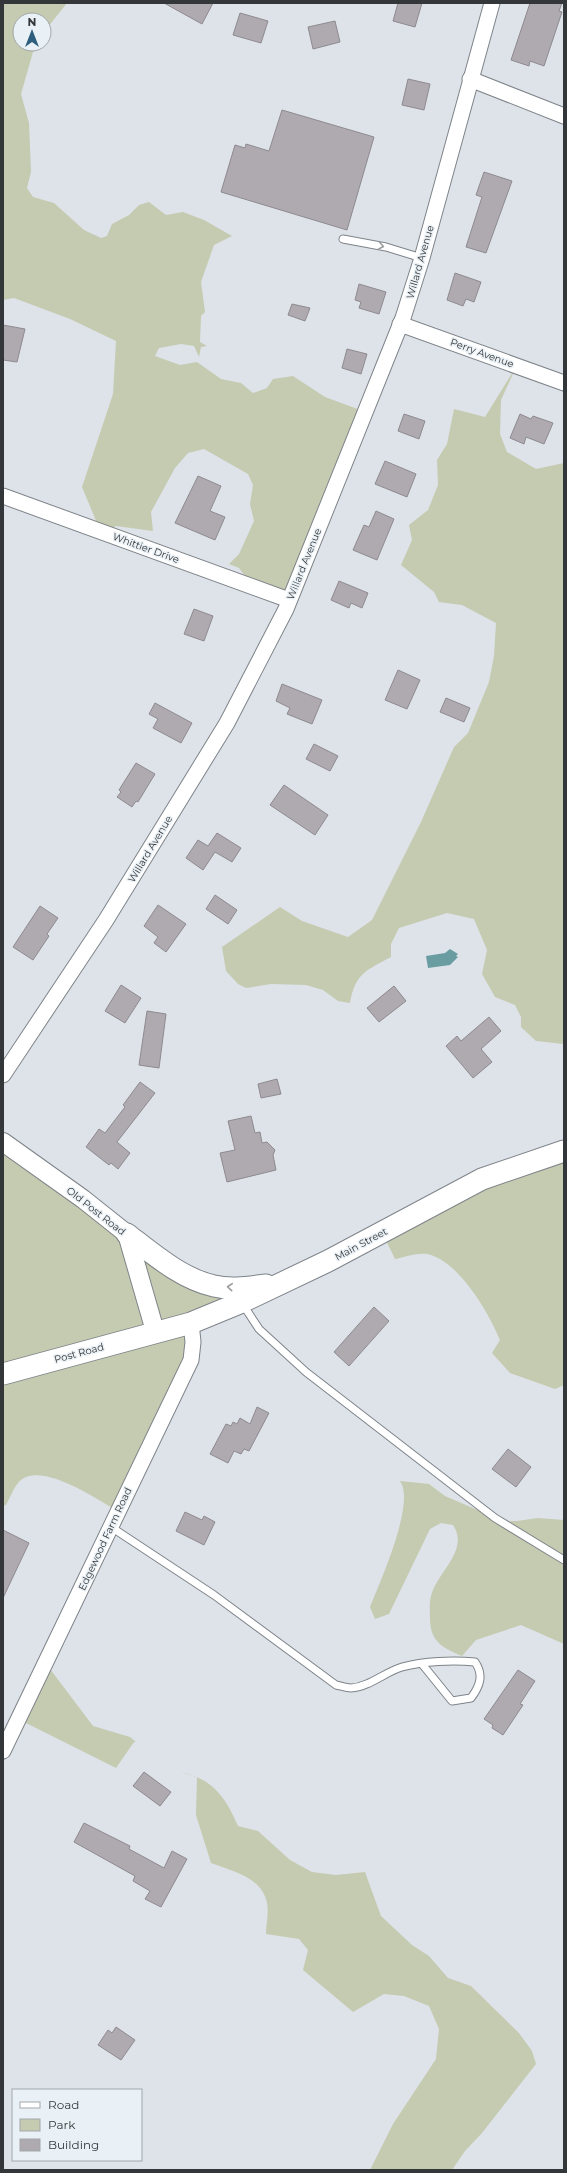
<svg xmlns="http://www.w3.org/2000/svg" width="567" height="2173" font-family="Montserrat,sans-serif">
  <rect width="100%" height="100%" fill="#dde3e9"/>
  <g fill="#c5cbb0">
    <path d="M3,3H67L44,32V20H20V44H39L33,52L21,94L29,123L31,172L27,188L33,197L54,203L84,230L101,238L107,236L112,224L129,215L139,205L149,202L166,215L183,212L204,220L232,236L214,245L201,282L205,312L201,316L200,342L207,346L201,347L199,357L194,346L181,344L159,348L155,356L180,365L197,362L221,379L241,383L253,393L267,388L273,379L293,376L325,397L363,411L290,596L248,580L239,568L229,564L239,554L254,521L250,504L253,485L248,474L204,449L188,453L175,468L151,512L153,531L116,526L102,535L82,487L113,394L116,341L70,319L14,298L3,300Z"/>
    <path d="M517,365L501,400L500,434L507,452L536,469L564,463V1044L536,1041L521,1027V1017L515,1005L495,997L482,974L487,950L474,919L447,913L399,928L391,944V957C367,970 355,973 350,1003L338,1001L323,990L306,985L271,984L246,988L238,984L226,971L222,947L280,907L302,921L348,937L372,920L421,822L454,747L468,733L489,682L494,656L496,623L462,605L439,602L434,592L401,565L412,540L409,525L428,510L438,485L437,460L447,444L454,409L485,417Z"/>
    <path d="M3,1140L187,1273L269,1283L191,1319L194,1338L116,1510C94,1498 38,1459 18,1483C13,1489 10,1498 6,1505L3,1506Z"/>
    <path d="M564,1149V1385L555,1389L510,1373L492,1353L500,1340C489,1313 460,1264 431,1255C421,1251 405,1257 395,1259L380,1228Z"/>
    <path d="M400,1481L429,1484L445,1496L503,1521H517L538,1518L564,1520V1644L521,1625L476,1640L462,1656C443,1648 430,1642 430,1618C430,1611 429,1603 431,1596C437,1572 470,1550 453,1525L441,1523L430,1529L389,1614L375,1619L370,1607C380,1582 416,1502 400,1481Z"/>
    <path d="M47,1665L93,1726L130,1737L136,1742H134L116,1768L20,1720Z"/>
    <path d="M181,1772C213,1779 226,1798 238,1826L258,1831L290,1860L312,1872L336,1875L365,1872L381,1916L412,1945L429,1956L448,1978L471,1986L519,2033L532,2051L536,2064L482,2133L465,2151L452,2170H370L393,2124L436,2059L439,2029L429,2006L404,1996L384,1994L353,2012L303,1970L308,1950L299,1939L266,1934C266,1925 269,1913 267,1903C262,1877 232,1871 211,1863L196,1815L197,1777Z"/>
  </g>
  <path fill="#6a9da2" d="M450,949L458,954L456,956L458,957L450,965L428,968L426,956L445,953Z"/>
  <g fill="#aeaab0" stroke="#8e8a90">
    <path d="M164,3H213L202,24Z"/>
    <path d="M398,3H422L415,27L393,21Z"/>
    <path d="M530,3H562L559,11L562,12L544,66L530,61L529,66L511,60Z"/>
    <path d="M240,13L268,21L261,43L233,35Z"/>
    <path d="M335,21L340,42L313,49L308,27Z"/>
    <path d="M408,79L430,84L424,110L402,105Z"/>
    <path d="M282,110L374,137L347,230L221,192L235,145L245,148L246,144L269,151Z"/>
    <path d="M484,172L512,181L486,253L466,247L482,197L476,195Z"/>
    <path d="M455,273L481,282L474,302L466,299L463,306L447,300Z"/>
    <path d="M359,284L386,292L379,314L359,308L361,302L355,300Z"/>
    <path d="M292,304L310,308L305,321L288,315Z"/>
    <path d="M3,325L25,329L17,362L3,360Z"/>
    <path d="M347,349L367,354L361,374L342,368Z"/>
    <path d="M404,414L425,421L419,439L398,431Z"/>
    <path d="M520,414L531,419L533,416L553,423L544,444L526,437L524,444L510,438Z"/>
    <path d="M385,461L416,474L407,497L375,484Z"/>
    <path d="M198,476L221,486L210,511L225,517L215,540L175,523Z"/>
    <path d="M376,511L394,519L377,560L353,550L364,525L369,527Z"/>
    <path d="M339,581L368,593L362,608L351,603L349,608L331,600Z"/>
    <path d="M194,609L213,616L204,641L184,634Z"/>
    <path d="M398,670L420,680L407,709L385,700Z"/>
    <path d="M282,684L322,700L312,724L287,714L290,708L276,701Z"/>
    <path d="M446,698L470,708L464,722L440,712Z"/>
    <path d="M155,703L192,723L181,743L153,728L158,719L149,714Z"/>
    <path d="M314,744L338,756L330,771L306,759Z"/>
    <path d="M136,763L155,774L138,802L136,801L132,807L117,797L121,792L119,790Z"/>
    <path d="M284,785L328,815L315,835L270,805Z"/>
    <path d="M217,833L241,848L232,862L215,852L203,870L186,858L198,840L208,846Z"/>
    <path d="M215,895L237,910L228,924L206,909Z"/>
    <path d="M158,905L186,924L166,952L154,943L158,937L144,926Z"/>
    <path d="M40,906L58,918L47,934L49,936L33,960L13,947Z"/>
    <path d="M121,985L141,998L125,1023L105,1011Z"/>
    <path d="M394,986L406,1001L379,1022L367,1008Z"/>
    <path d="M147,1011L166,1014L159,1068L139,1065Z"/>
    <path d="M489,1017L501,1031L481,1049L492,1062L473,1078L446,1046L457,1036L461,1041Z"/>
    <path d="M277,1079L281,1094L261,1098L258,1084Z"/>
    <path d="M140,1082L155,1093L117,1142L130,1153L118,1169L111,1163L109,1165L86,1147L99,1129L105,1133L125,1107L123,1105Z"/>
    <path d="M251,1116L255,1133L260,1132L262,1143L267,1142L275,1150L273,1155L276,1170L227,1182L220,1153L235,1150L228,1121Z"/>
    <path d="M374,1307L389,1321L349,1366L334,1352Z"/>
    <path d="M257,1407L269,1413L249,1451L244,1449L241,1454L234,1451L228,1463L210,1454L226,1424L231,1426L233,1422L237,1424L240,1418L250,1424Z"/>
    <path d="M508,1449L531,1467L516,1487L492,1469Z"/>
    <path d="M185,1512L202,1520L204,1516L215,1522L204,1545L176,1531Z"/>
    <path d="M3,1530L29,1543L3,1598Z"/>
    <path d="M518,1670L535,1681L520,1704L523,1705L503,1735L492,1728L493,1725L484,1719Z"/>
    <path d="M144,1772L171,1792L160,1806L133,1786Z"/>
    <path d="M84,1823L130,1846L129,1849L164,1868L172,1851L187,1859L161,1907L145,1899L150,1891L133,1881L135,1876L74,1842Z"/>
    <path d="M116,2027L135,2040L121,2060L98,2045L108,2030L112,2033Z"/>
  </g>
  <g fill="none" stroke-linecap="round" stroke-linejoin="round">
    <defs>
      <g id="service">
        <path d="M343,239L386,247L422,258"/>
        <path d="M242,1303L259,1329L306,1372L495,1518L564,1560"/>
        <path d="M111,1527L214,1595L336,1685C341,1686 346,1688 351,1688C369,1687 385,1672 402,1667C424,1661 453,1660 475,1662C484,1675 480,1686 471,1698L452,1701L422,1664"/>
      </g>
      <g id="minor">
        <path d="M470,79L564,116"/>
        <path d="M400,324L564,383"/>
        <path d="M3,496L289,600"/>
        <path d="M3,1075L106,920L227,723L286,609L403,318L422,258L492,3"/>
        <path d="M3,1751L191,1360L193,1342L191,1323"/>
      </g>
      <path id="tertiary" d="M3,1142L83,1199L127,1234L155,1331"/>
      <g id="secondary">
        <path d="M127,1234C153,1254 182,1279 214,1286C231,1290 249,1287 266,1285"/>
        <path d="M3,1374L191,1323L242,1302L328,1261L482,1179L564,1151"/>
      </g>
    </defs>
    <use href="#service" stroke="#7e8489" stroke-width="9"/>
    <use href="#minor" stroke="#7e8489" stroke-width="17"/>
    <use href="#tertiary" stroke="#7e8489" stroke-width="20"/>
    <use href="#secondary" stroke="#7e8489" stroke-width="23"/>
    <use href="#service" stroke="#fff" stroke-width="7"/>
    <use href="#minor" stroke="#fff" stroke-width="15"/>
    <use href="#tertiary" stroke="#fff" stroke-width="18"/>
    <use href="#secondary" stroke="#fff" stroke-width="21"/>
  </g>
  <defs><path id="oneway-chevron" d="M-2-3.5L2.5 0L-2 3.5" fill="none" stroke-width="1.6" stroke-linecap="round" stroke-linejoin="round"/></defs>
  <g stroke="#9a9b9c">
    <use href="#oneway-chevron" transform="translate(381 246) rotate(10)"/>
    <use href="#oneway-chevron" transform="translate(230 1287) rotate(-175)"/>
  </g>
  <g text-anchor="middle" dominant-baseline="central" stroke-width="3" stroke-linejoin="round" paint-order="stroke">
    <g font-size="10" fill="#343739" stroke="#eaf1f6">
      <text transform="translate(420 262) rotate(-74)">Willard Avenue</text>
      <text transform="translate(482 353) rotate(20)">Perry Avenue</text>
      <text transform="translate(146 548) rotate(20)">Whittier Drive</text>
      <text transform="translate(304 564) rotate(-68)">Willard Avenue</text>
      <text transform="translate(150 849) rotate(-59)">Willard Avenue</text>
      <text transform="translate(96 1211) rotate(38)">Old Post Road</text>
      <text transform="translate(361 1244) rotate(-28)">Main Street</text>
      <text transform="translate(79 1353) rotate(-15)">Post Road</text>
      <text transform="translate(105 1539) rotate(-65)">Edgewood Farm Road</text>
    </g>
  </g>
  <rect width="567" height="2173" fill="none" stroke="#343739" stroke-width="8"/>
  <rect x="12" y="2089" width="130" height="72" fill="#eaf1f6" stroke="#a1a7aa"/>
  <rect x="20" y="2102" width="20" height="6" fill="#ffffff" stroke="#a1a7aa"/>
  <text x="48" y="2109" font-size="12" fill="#343739">Road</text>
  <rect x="20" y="2119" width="20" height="12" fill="#c5cbb0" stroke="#a1a7aa"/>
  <text x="48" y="2129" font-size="12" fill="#343739">Park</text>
  <rect x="20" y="2139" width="20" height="12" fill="#aeaab0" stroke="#a1a7aa"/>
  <text x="48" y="2149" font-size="12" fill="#343739">Building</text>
  <g transform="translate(32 32)"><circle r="19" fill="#eaf1f6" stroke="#a1a7aa"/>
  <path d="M0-3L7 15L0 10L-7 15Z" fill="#2e5e7d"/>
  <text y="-6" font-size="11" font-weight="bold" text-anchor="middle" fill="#343739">N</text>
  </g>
</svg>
